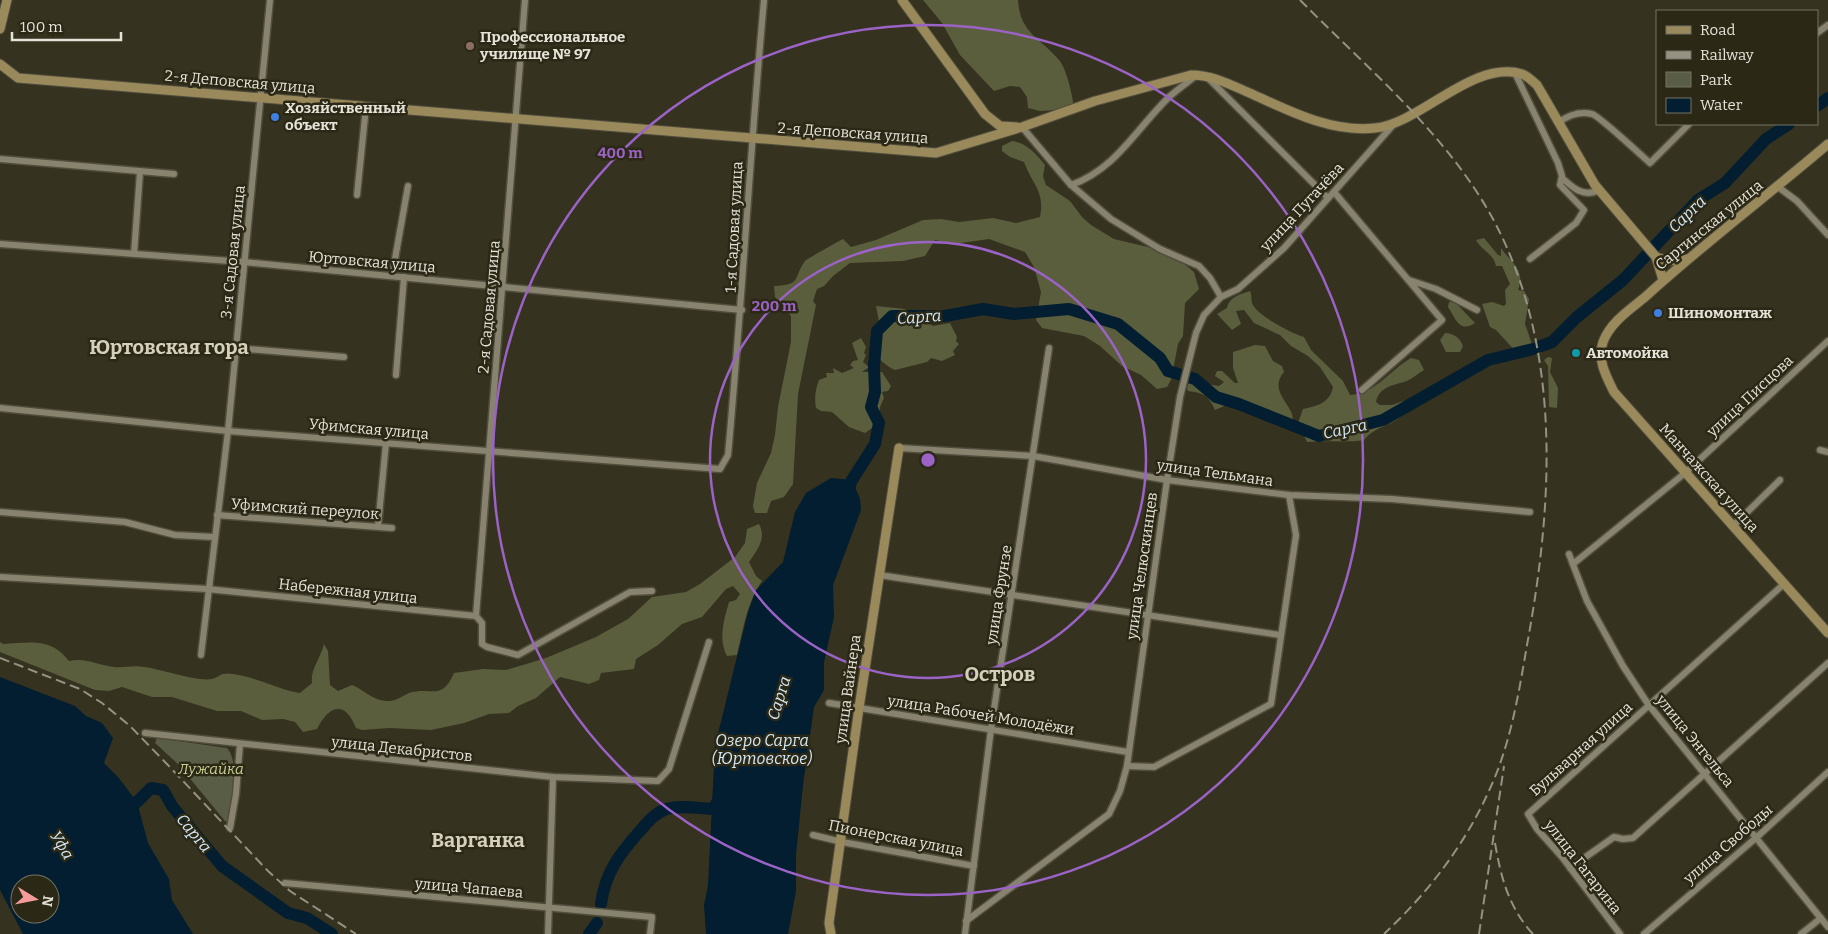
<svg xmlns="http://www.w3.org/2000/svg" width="1828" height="934" font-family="Bitter,serif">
  <rect width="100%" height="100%" fill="#35321f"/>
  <path fill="#5a5d45" d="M157,738L227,748C240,762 233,805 229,823L225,821L178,764L155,743Z"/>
  <g fill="#5a5e3d">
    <path d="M923,0H1018C1020,34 1041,38 1060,61C1067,71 1073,97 1074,109L1040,111L1028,108L1027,97L1020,87L1010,86L994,91L960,55L942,23Z"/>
    <path d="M1012,141C1027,143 1036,154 1045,165L1043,176L1046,185L1070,201L1082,217L1091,225L1114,239L1152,248L1183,263L1194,272L1199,289L1185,303L1183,336L1178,344L1171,380L1167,387L1157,389L1141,375L1122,366L1100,346L1084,336L1042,328L1036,320L1041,292L1034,267L1025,252L989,239L954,244L935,240L925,256L903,261L850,263L833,276L824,286L817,289L813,301L816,305L798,394L793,484L784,497L771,501L767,513H755L753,506L757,483L771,453L775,435L778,407L791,342V316L775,297L774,286C802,285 793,278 805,261C807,259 839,241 843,239L851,247L876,240L923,220L941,219L959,222L993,218L1016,223L1040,217C1045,191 1033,186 1024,162L1010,157L1002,151V146Z"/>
    <path d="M1484,238L1498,255L1501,256V248C1511,263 1526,269 1518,290L1524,291L1529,299L1525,324L1533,347L1531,351L1519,355L1496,330L1490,327L1482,304L1492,302L1504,306L1506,304L1505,290L1510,284L1502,266H1496C1494,254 1481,250 1476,240Z"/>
    <path d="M1250,291C1252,295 1251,299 1252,303C1256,315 1291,333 1304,337L1311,350L1343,381L1350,395C1375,394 1390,370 1411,358L1419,360L1424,370C1419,373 1413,378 1407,381C1395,385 1379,386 1376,402L1380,405H1392L1404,401L1408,408C1396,427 1377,424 1364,440C1346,443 1326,440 1307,442L1298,423L1303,409C1317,406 1330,403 1333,387L1320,367L1308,356L1291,346L1280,335L1254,323L1244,310L1236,311L1241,324L1232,330L1217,314L1227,308C1229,297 1241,294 1250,291Z"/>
    <path d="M1454,301L1475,323C1459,334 1455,317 1448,307L1449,302Z"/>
    <path d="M876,306L905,309L909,318L899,319L897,323L926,322L933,326L950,323L957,337L956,341L959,344L953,351L955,355L942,361L931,358L927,362L895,370C891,369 881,361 878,358L877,353L871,351L873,341H880L883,326L879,321Z"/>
    <path d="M1445,333C1453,333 1460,338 1463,346L1460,352H1446L1440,340Z"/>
    <path d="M861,338L866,347L864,353L866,355L863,362L869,367L862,372H882L891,386L888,391L882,392L884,398L880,407L879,423L865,433L849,427L832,412L821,411L816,408C814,396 816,388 819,380L827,377L826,373H834L833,368L842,373L854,368L850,365L853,361L858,360L852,343Z"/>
    <path d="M1255,345L1265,346L1273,361L1282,366L1284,372C1269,389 1289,403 1292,414C1293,418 1293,422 1293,426C1277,429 1274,422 1262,413H1249L1244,409L1243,402L1236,401L1215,410C1209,396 1204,393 1188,391L1187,388L1189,381L1195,379L1201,383L1219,386L1224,382L1215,376L1217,371H1222L1235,383H1238L1233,368V352Z"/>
    <path d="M1548,357L1552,358L1550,372L1558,388L1557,408L1549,407L1548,366L1544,360Z"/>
    <path d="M759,524C767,539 757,550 749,562L756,576L762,581C747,602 743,630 737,655L727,656C718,639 724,620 729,602L736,600L740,594L733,586L726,589L702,617L682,624L658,645L636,659L634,669L601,673L599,680L589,684L560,677L536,698L518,706L509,713L489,714L464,723L431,730L389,728L362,730L356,728C345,700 329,705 317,729L303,732L295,722L283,719L262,720L241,711H217L172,697H152L122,687L109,691L95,690L0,652V642L3,644C30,643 50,637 69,661C85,657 98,665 114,667C124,668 134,665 144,667C161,669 198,682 212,679C222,676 220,672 233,674C256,677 277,689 300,693L312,683C310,670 321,657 324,644L328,651L330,685L338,691L352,685C364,690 374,701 387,701C395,702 402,696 409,693C432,686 441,702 454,673L483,669L506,670L546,658L596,637L628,619L652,597L686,592L700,584L735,557L745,543L747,529Z"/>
  </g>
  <g fill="#021e30" fill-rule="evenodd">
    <path d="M831,478L852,480L860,499L861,510L833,585L834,617L824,662V690L814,707L803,785L796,855V891L788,934H706L704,905L708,885L715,746L748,612L756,590L783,562L795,512L806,493Z"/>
    <path d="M0,677L75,706L86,716L102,723L113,738L104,763L118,777L137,802L148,843L169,879L172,900L193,934H23L0,890ZM20,884H50V914H20Z"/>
  </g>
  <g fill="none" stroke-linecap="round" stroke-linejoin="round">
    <g stroke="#021e30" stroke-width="12">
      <path d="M1817,106L1828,98"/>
      <path d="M1541,346L1552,342L1577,317L1623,280L1698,200L1725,183L1766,139L1789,124"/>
      <path d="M847,494L852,480L875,444L879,423L871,407L875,392L874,366L877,331L892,316H945L983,309L1014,314L1069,309L1118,324L1160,358L1168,371L1195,379L1216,397L1239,404L1319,436L1383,420L1488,360L1533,349"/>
      <path d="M123,810L137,802L151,788L163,790L172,806L222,866L288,913L307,918L332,934"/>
      <path d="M601,904C605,873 620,853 640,831C647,822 655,813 666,809C681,805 698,808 713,809L721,796"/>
      <path d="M589,934L597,923"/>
    </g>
    <defs>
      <g id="street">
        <path d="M1817,33L1828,25"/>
        <path d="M1515,73L1558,163L1562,176L1560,185L1584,210L1576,223L1530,259"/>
        <path d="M1207,77L1328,198"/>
        <path d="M1559,122C1569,115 1580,111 1592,114C1598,115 1642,156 1650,163L1689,124"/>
        <path d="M1022,127L1071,185L1111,219L1160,249L1199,266L1210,278L1221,297"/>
        <path d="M0,159L174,174"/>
        <path d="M1562,178C1573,188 1584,198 1599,190"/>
        <path d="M1071,185C1116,169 1136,129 1169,97C1178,89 1188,82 1197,75"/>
        <path d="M1778,187L1797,201L1828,235"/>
        <path d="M1334,192L1442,320L1362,390"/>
        <path d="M357,195L366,107"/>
        <path d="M0,244L244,262L742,310"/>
        <path d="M134,254L140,172"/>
        <path d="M392,276L408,186"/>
        <path d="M1409,280L1436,289L1477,310"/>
        <path d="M236,348L344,357"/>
        <path d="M396,375L404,277"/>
        <path d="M0,408L228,431L720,469L728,455C742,304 750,152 764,0"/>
        <path d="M899,448L1033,456L1167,480L1289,495L1392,499L1530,512"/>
        <path d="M1820,450L1828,452"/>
        <path d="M0,512L125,522L175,535L214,537"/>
        <path d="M217,515L392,528"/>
        <path d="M378,526L386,443"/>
        <path d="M1733,526L1780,480"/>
        <path d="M1569,554L1587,601L1623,666L1648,704L1828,927"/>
        <path d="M1573,564L1685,473L1828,341"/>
        <path d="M879,575L1280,635"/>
        <path d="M0,577L207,589L476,616L482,623V644L487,647L518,655L630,592L652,591"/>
        <path d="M476,616L525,0"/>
        <path d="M201,655L228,431L270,0"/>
        <path d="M829,703L1128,752"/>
        <path d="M145,733L553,777L658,781L669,769L709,642"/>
        <path d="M1127,766L1154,767L1271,704L1296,535L1289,495"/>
        <path d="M230,828L236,794L240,744"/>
        <path d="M813,835L842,842L974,866"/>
        <path d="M1570,868L1614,837L1623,839L1633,838L1828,663"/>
        <path d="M285,883L652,917L650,934"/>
        <path d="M966,921L1109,814L1120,791L1127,766L1167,480L1180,397L1196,333L1204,315L1221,297L1238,289L1284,248L1394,124"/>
        <path d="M548,934L553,777"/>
        <path d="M965,934L991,729L1049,348"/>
        <path d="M1620,934L1562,857L1537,829L1528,814L1785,583"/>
        <path d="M1644,934L1757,837L1828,772"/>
        <path d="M1801,934L1821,918"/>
      </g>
      <g id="secondary">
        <path d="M902,0L985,114L1000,126L1017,127"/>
        <path d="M0,29L7,0"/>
        <path d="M0,64L18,78L936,153L1022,127L1095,101L1191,75C1213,75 1231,85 1252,94C1289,111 1332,133 1375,128C1420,124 1473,59 1522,74C1528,76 1533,82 1537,85L1595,185L1656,257L1663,280"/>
        <path d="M1828,144C1767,196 1703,244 1644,298C1629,310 1610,323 1603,342C1597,360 1606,376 1614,392L1828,633"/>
        <path d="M1656,257L1668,261L1688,259"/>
        <path d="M831,934L829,923L859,708L899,448"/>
      </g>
    </defs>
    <use href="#street" stroke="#514e3e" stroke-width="9"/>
    <use href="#secondary" stroke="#514e3e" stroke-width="11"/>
    <use href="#street" stroke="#87836e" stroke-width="6"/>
    <use href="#secondary" stroke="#9a895a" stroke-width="9"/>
    <g stroke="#959284" stroke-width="2" stroke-dasharray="10 5" stroke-linecap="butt">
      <path d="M1300,0C1368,69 1446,133 1493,219C1563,350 1553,504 1527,645C1519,692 1511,741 1492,784C1467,842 1430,891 1384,934"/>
      <path d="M0,658L80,689L102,703L129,725L166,763L268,871L290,891L356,934"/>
      <path d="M1495,843C1501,878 1509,908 1533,934"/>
      <path d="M1479,934L1504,766"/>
    </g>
  </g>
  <g fill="none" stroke="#9b63c6" stroke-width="2.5">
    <circle cx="928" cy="460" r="218"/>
    <circle cx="928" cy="460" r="435"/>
  </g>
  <circle fill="#8d6e63" stroke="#2b2816" stroke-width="2" cx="470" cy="46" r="5"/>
  <g fill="#3f7fe0" stroke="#2b2816" stroke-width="2">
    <circle cx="275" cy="117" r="5"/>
    <circle cx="1658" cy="313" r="5"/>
  </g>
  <circle fill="#0f9aa8" stroke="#2b2816" stroke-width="2" cx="1576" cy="353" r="5"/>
  <g text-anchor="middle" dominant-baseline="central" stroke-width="5" stroke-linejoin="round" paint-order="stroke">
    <g font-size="15" font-weight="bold" fill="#e5e3d8" stroke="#2b2816" text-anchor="start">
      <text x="480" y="37">Профессиональное<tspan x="480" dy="17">училище № 97</tspan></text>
      <text x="285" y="108">Хозяйственный<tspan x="285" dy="17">объект</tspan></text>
      <text x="1668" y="313">Шиномонтаж</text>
      <text x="1586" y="353">Автомойка</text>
    </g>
    <g font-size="15" fill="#e5e3d8" stroke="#2b2816">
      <text transform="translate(240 82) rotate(5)">2-я Деповская улица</text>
      <text transform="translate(853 133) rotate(4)">2-я Деповская улица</text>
      <text transform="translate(1302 207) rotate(-47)">улица Пугачёва</text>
      <text transform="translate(1709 225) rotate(-39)">Саргинская улица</text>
      <text transform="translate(734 227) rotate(-87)">1-я Садовая улица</text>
      <text transform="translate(233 252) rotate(-84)">3-я Садовая улица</text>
      <text transform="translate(372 262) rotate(5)">Юртовская улица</text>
      <text transform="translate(489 307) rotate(-85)">2-я Садовая улица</text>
      <text transform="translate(1750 396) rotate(-43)">улица Писцова</text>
      <text transform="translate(369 429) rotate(5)">Уфимская улица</text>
      <text transform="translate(1215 473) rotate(8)">улица Тельмана</text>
      <text transform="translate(1709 478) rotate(48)">Манчажская улица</text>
      <text transform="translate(305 509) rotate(4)">Уфимский переулок</text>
      <text transform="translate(1142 566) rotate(-82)">улица Челюскинцев</text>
      <text transform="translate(348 591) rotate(6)">Набережная улица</text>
      <text transform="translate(999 595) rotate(-81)">улица Фрунзе</text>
      <text transform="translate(848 689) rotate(-82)">улица Вайнера</text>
      <text transform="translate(981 715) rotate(9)">улица Рабочей Молодёжи</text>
      <text transform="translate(1695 741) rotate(51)">улица Энгельса</text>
      <text transform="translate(402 749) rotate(6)">улица Декабристов</text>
      <text transform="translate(1581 749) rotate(-42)">Бульварная улица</text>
      <text transform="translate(896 838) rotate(11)">Пионерская улица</text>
      <text transform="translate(1728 844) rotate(-41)">улица Свободы</text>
      <text transform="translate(1583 867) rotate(52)">улица Гагарина</text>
      <text transform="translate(469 888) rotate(5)">улица Чапаева</text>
    </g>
    <g font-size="15" font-style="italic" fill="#c6cd91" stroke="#2b2816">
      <text x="211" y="769">Лужайка</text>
    </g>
    <g font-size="16" font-style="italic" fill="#d2e7f7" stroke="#2b2816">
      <text transform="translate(1687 214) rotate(-44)">Сарга</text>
      <text transform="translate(919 317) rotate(-4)">Сарга</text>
      <text transform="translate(1345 429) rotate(-12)">Сарга</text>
      <text transform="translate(779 698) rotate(-73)">Сарга</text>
      <text x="762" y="740">Озеро Сарга<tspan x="762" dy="18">(Юртовское)</tspan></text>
      <text transform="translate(194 833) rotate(50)">Сарга</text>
      <text transform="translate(62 845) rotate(59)">Уфа</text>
    </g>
    <g font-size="20" font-weight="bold" fill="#d4d0b9" stroke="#2b2816">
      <text x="169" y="347">Юртовская гора</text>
      <text x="1000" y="674">Остров</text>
      <text x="478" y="840">Варганка</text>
    </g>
  </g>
  <circle cx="928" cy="460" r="8" fill="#9b63c6" stroke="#2b2816" stroke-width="2.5"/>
  <g font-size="15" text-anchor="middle" font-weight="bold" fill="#9b63c6" stroke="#2b2816" stroke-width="5" stroke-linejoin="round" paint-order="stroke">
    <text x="620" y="158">400 m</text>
    <text x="774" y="311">200 m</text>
  </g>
  <rect x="1656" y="10" width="162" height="115" fill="#2b2816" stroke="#757364"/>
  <rect x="1666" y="26" width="25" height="8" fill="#9a895a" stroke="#757364"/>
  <text x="1700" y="35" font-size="15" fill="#e5e3d8">Road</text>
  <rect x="1666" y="51" width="25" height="8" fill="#959284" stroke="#757364"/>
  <text x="1700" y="60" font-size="15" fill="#e5e3d8">Railway</text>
  <rect x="1666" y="72" width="25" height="15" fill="#5a5d45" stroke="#757364"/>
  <text x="1700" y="85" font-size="15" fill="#e5e3d8">Park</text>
  <rect x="1666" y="98" width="25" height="15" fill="#021e30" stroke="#757364"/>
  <text x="1700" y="110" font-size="15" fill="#e5e3d8">Water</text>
  <g transform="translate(35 899) rotate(100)"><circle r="24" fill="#2b2816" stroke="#757364"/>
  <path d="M0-4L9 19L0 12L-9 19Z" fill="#f59b9b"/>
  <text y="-8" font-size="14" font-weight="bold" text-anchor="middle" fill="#e5e3d8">N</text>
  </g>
  <path d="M12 32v8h109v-8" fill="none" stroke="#e5e3d8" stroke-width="2.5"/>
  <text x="20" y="32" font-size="15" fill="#e5e3d8" stroke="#2b2816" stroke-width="4" paint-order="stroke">100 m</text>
</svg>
